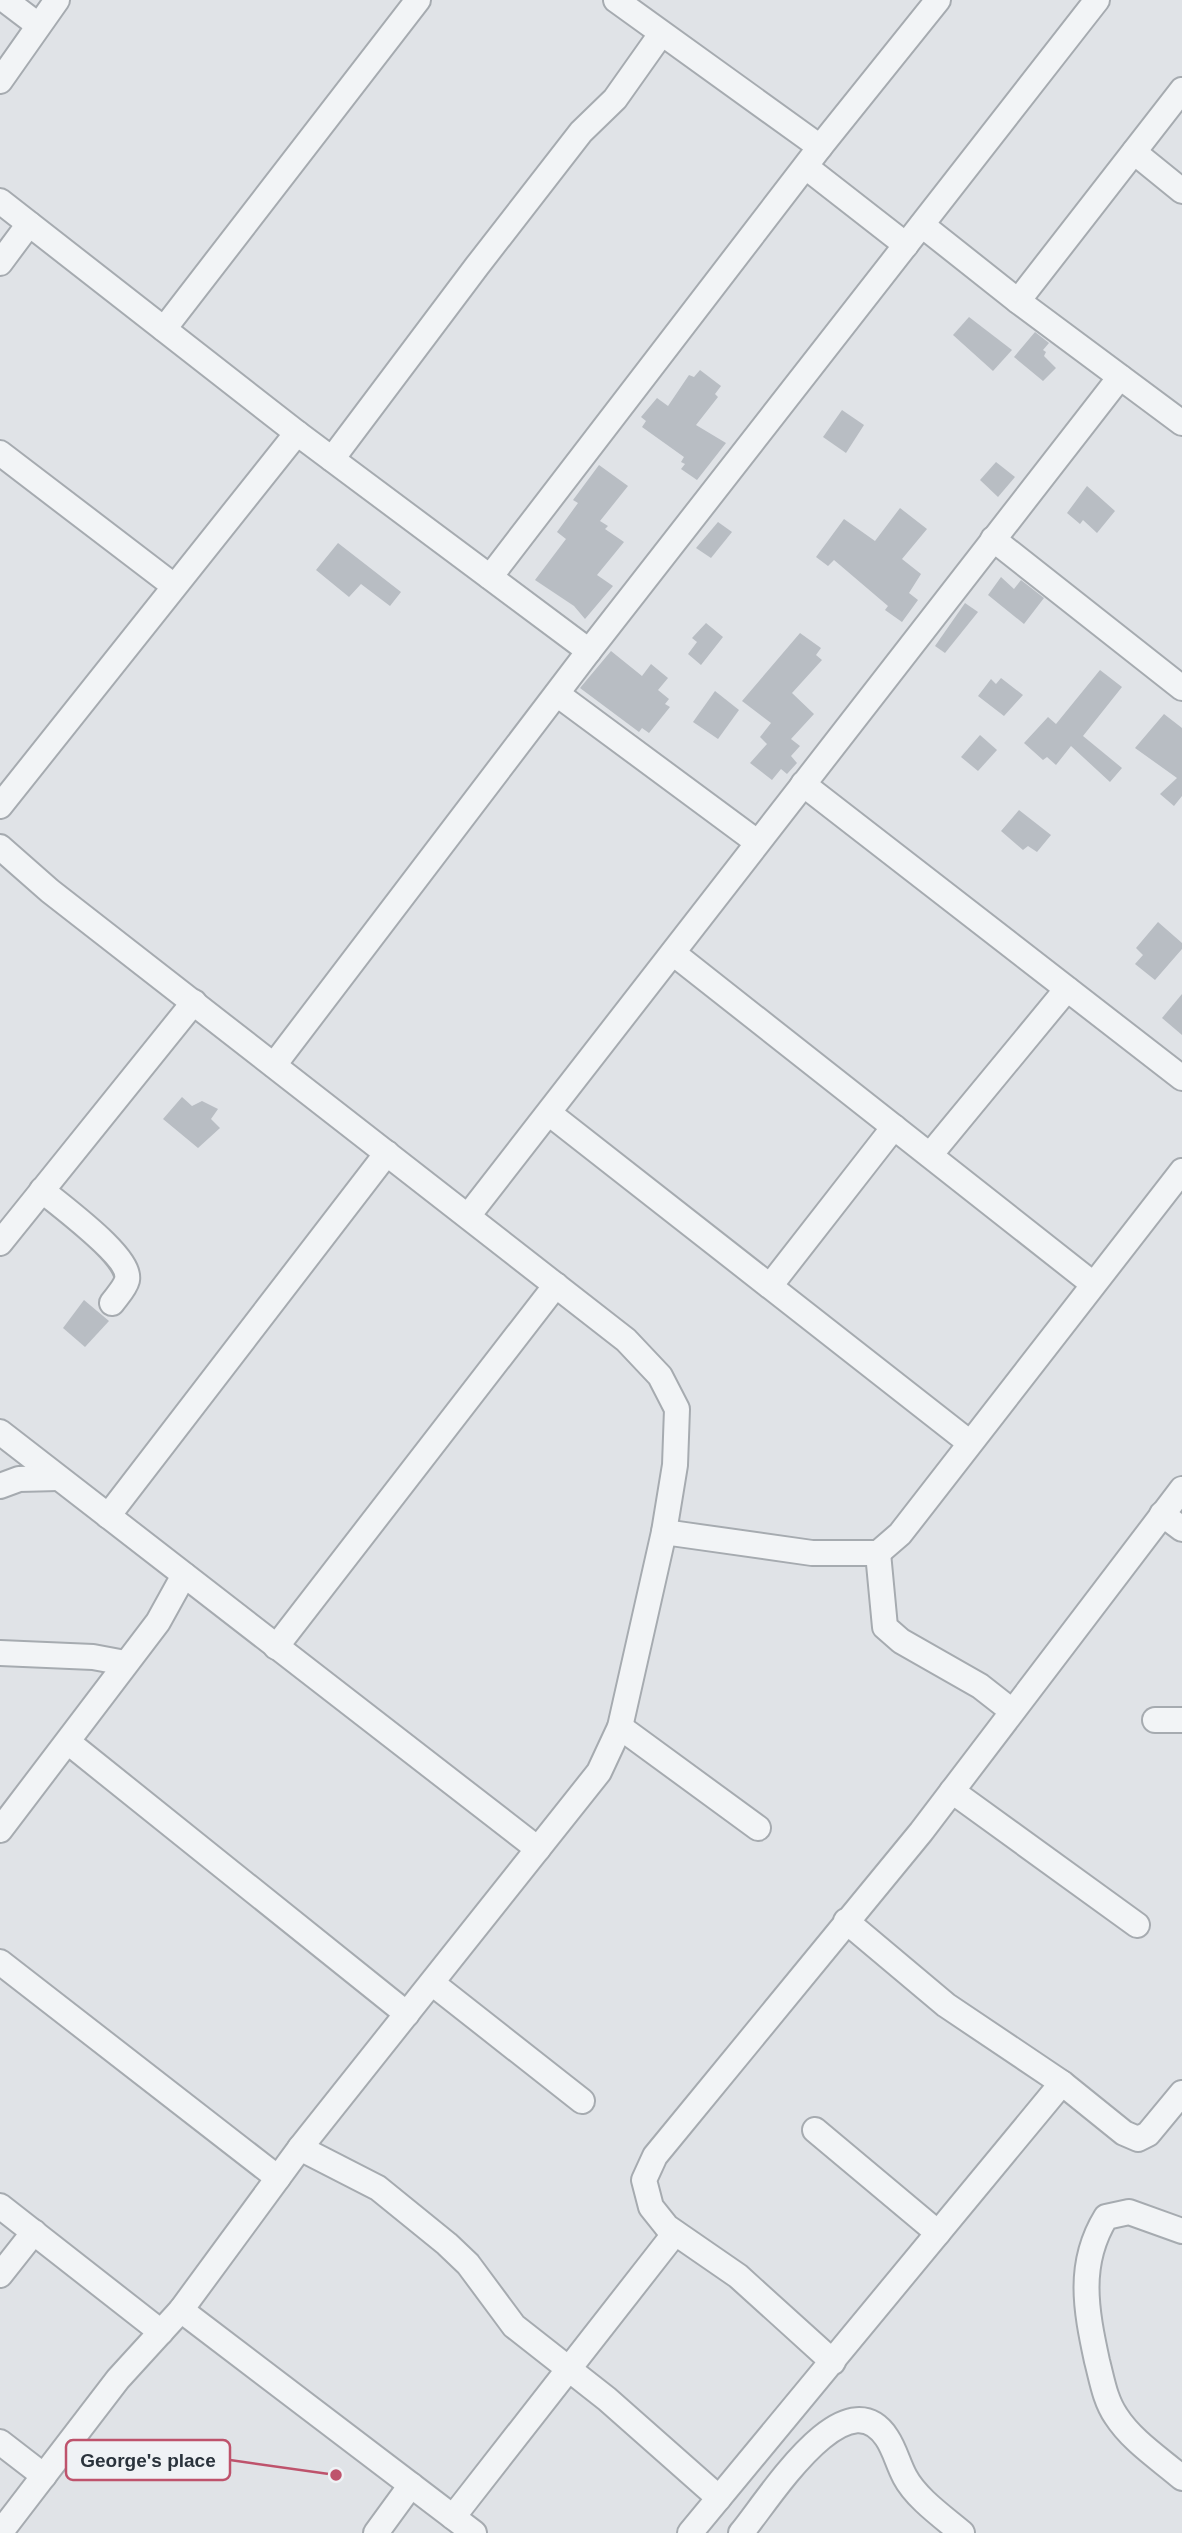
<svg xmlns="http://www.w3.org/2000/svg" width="1182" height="2533" font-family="Arial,sans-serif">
  <rect width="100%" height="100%" fill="#e0e3e7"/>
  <g fill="#b8bdc3">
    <path d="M969,317L1012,350L993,371L953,335Z"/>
    <path d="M1035,332L1049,343L1043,350L1046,352L1044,356L1056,368L1043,381L1014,357Z"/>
    <path d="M700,370L721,386L715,394L718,397L696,425L726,443L697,480L681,469L685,464L681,462L684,457L642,427L646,421L641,417L657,398L668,406L689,375L694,377Z"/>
    <path d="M842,410L864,425L846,453L823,437Z"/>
    <path d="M996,462L1015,477L998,497L980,480Z"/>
    <path d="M599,465L628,486L600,521L608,526L605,529L624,542L597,575L613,586L585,619L574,606L535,580L566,539L557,532L578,503L573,500Z"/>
    <path d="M1087,486L1115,511L1097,533L1083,520L1080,524L1067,513Z"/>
    <path d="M900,508L927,529L902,559L921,574L909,593L918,600L902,622L885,610L888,606L834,560L828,566L816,557L844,519L875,541Z"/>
    <path d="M718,522L732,532L711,558L696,548Z"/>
    <path d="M338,543L401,592L390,606L361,584L349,597L316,570Z"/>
    <path d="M1001,577L1014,589L1021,580L1044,598L1024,624L988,595Z"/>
    <path d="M965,603L978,612L945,653L935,646Z"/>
    <path d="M706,623L723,637L701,665L688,654L697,642L692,638Z"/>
    <path d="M800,633L821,648L816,655L822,660L792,693L814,714L791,739L800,746L791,756L797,763L787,774L781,769L772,780L750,763L767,744L760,737L771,723L742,701Z"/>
    <path d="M611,651L642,676L651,664L668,678L658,690L669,699L665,704L670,707L649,733L642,728L639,732L580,688Z"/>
    <path d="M1100,670L1122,687L1083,736L1122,768L1110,782L1071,746L1056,765L1047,757L1043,760L1024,743L1048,717L1056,724Z"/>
    <path d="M1001,678L1023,695L1004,716L978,696L991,679L996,684Z"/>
    <path d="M715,691L739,710L718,739L693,722Z"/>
    <path d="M1164,714L1182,728V796L1174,806L1160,794L1177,778L1135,748Z"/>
    <path d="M980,735L997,750L978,771L961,757Z"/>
    <path d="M1019,810L1051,835L1037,852L1028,846L1023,850L1001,831Z"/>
    <path d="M1158,922L1182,943V949L1155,980L1135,964L1143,955L1136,948Z"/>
    <path d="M1182,994V1035L1162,1018Z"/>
    <path d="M182,1097L192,1106L202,1101L218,1109L211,1119L220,1128L198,1148L163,1119Z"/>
    <path d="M84,1300L109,1321L85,1347L63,1328Z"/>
  </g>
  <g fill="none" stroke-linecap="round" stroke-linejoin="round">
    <defs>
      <g id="minor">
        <path d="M5,0L38,25"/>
        <path d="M616,0L820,147"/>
        <path d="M0,81L57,0"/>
        <path d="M1134,152L1182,191"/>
        <path d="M806,167L906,245"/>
        <path d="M0,201L297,433L589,651"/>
        <path d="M922,225L1018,301L1182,423"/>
        <path d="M0,263L29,224"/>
        <path d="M1018,301L1182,90"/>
        <path d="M164,329L418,0"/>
        <path d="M0,453L174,586"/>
        <path d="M332,459L477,266L581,132L615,99L661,34"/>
        <path d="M993,539L1182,688"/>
        <path d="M490,577L820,147L938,0"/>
        <path d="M557,694L757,842"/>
        <path d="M803,784L1182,1078"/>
        <path d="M0,806L297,433"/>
        <path d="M0,847L50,891L626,1340L660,1376L677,1409L675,1465L664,1532L620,1727L599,1772L300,2148L181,2310L118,2379L0,2533"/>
        <path d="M673,953L1093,1284"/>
        <path d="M274,1065L589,651L1097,0"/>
        <path d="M550,1114L970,1443"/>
        <path d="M930,1155L1067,989"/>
        <path d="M42,1190C60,1206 132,1257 127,1280C125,1288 117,1296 112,1303"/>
        <path d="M468,1216L1120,377"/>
        <path d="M0,1243L194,1002"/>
        <path d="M770,1286L894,1127"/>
        <path d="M0,1432L538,1849"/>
        <path d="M0,1486L19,1479L58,1478"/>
        <path d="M1162,1514L1182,1529"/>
        <path d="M108,1516L387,1153"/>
        <path d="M664,1532L812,1553H878L900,1534L1182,1171"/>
        <path d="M878,1553L885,1627L901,1641L980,1686L1012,1711"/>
        <path d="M276,1647L556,1285"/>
        <path d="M0,1653L93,1657L125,1663"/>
        <path d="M1155,1720H1182"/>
        <path d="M620,1727L758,1828"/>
        <path d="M68,1742L407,2014"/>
        <path d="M952,1791L1137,1925"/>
        <path d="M0,1830L158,1622L184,1575"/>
        <path d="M846,1921L946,2005L1062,2083L1124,2133L1138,2139L1148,2134L1182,2093"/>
        <path d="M0,1962L278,2178"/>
        <path d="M432,1983L582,2101"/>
        <path d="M815,2130L938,2233"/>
        <path d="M300,2148L378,2188L447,2244L468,2264L514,2326L607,2399L719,2498"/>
        <path d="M0,2206L161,2332"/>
        <path d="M1182,2231L1129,2212L1106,2217C1077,2264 1086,2310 1097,2361C1102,2380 1105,2400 1116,2416C1132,2441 1160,2459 1182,2478"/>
        <path d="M0,2275L34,2232"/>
        <path d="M181,2310L474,2533"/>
        <path d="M833,2362L738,2276L667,2227L651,2207L644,2180L655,2156L921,1832L1182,1489"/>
        <path d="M0,2442L44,2476"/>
        <path d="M453,2517L675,2233"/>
        <path d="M376,2533L411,2485"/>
        <path d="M690,2533L1062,2083"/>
        <path d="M741,2533C766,2504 845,2373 887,2438C895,2450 898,2464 905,2477C916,2498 943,2517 962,2533"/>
      </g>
    </defs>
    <use href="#minor" stroke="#a6abb0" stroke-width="28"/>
    <use href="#minor" stroke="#f2f4f6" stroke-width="24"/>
  </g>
  <path fill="none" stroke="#be536c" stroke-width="2.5" d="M336 2475L230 2460"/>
  <circle fill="#be536c" stroke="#eff2f5" stroke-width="2.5" cx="336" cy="2475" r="7"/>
  <rect fill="#eff2f5" stroke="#be536c" stroke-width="2.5" x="66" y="2440" width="164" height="40" rx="7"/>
  <g font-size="19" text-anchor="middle" font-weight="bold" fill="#2a333c">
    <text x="148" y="2467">George's place</text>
  </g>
</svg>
